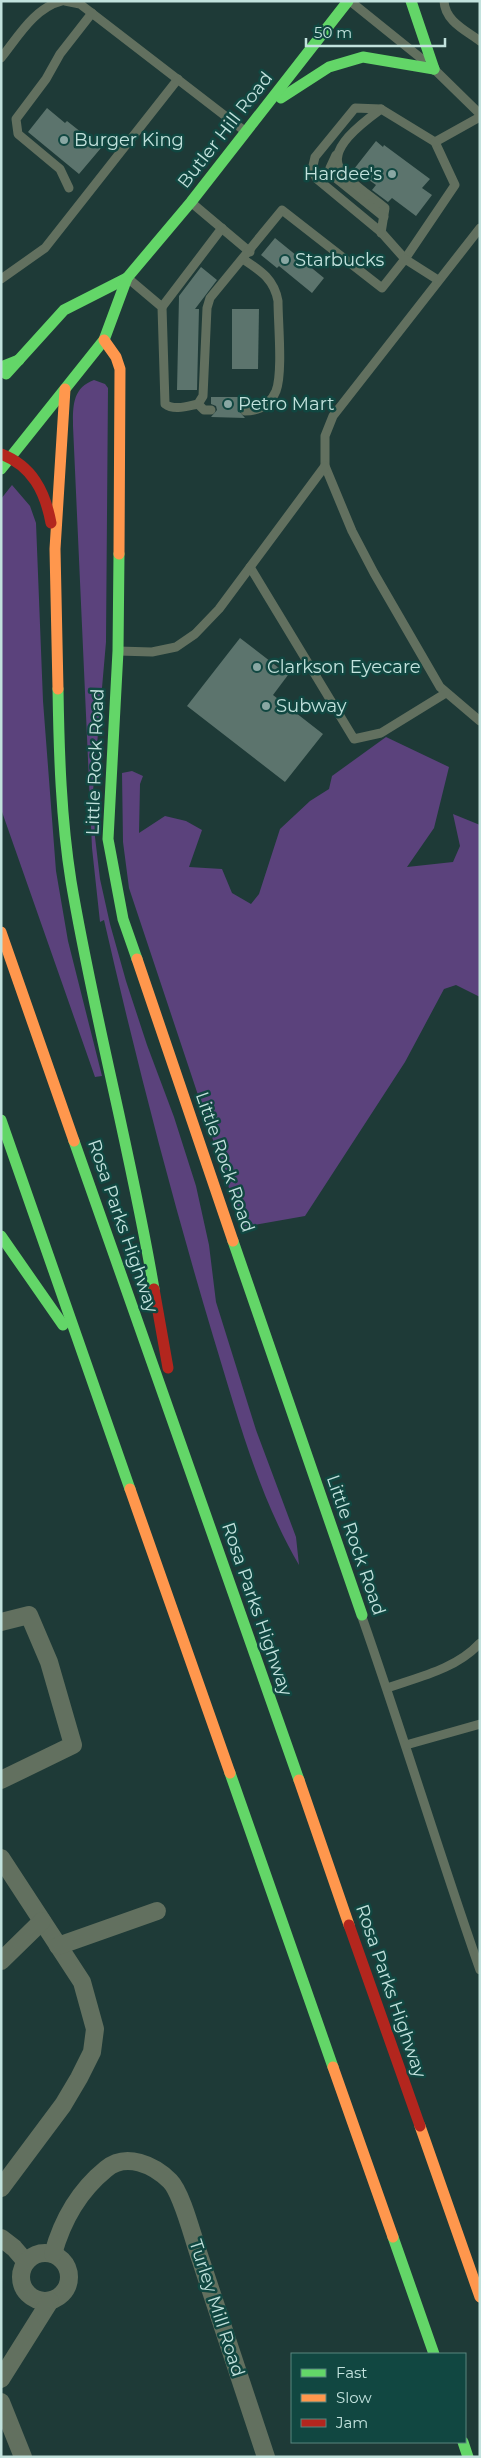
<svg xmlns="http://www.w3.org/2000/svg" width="481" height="2458" font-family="Montserrat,sans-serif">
  <rect width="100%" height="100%" fill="#1e3a37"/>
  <g fill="#5b427c">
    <path d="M94,380L105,384L108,388L106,642L93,791L95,837L100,879L110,924L126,981L147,1045L174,1117L196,1186L209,1245L216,1302L256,1430L296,1537L299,1565C258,1495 237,1414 213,1336C172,1199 136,1060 104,920L100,922L92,848L73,426C73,407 72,388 94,380Z"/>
    <path d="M12,485L30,506L36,523L43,701L56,871L68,941L102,1076L95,1077L1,809V499Z"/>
    <path d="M386,737L449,767L434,828L407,867L453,862L460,846L453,814L480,825V997L456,985L444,989L405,1062L305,1216L242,1227L129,888L123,842L122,773L132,771L143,776L140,784L139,833L165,816L186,821L202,830L189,867L222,869L232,893L251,904L259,894L280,829L310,801L329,789L332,776Z"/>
  </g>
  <g fill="#5c746d">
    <path d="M47,108L65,123L67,121L101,148L79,174L28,132Z"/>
    <path d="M376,141L383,147L384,145L430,179L422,188L432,195L416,216L392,198L388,202L372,190L376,185L354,169Z"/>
    <path d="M275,238L324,278L312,293L279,266L277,268L261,255Z"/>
    <path d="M201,267L217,280L195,309H199L197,390H177L179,296Z"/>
    <path d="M232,309H259L258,369H232Z"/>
    <path d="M211,397H245V405L241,406L239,411L245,418L211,417L217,410L216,406L211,404Z"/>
    <path d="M240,638L288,675L273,695L323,734L285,782L187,706Z"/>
  </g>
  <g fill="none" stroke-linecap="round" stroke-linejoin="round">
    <g stroke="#62705f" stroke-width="9">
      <path d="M65,1L80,4L246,132"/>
      <path d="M350,1L422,59"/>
      <path d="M444,1C445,21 465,30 480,41"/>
      <path d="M1,58C18,37 34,8 62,1"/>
      <path d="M436,71L480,114"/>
      <path d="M355,108L381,109L435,142L455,185L405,259L381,232L317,179L312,170L315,157Z"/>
      <path d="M381,109C366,120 325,149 341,170C351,184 371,196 385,208L381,233"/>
      <path d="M435,142L480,117"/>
      <path d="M336,155L330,168L332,175L384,217"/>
      <path d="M69,188L60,169L18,134L16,119L46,79L60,54L92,13"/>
      <path d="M193,204L250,252"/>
      <path d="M480,228L333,416L325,436V466L352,531L374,573L440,687L480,721"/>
      <path d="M243,259C261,271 274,279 278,301C278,323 283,373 276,391C270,405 259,411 245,411"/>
      <path d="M1,279L45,248L178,79"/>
      <path d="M130,280L162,307L165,404C174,411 188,406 198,404L203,396L207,308L210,298L282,210L382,288L405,259L438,280"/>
      <path d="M162,307L222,228"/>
      <path d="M198,404L204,410H211"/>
      <path d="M250,567L354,739L381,733L446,693"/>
      <path d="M118,651L152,652L176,647L195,634L219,609L325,466"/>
      <path d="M362,1617C403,1734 439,1853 480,1970"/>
      <path d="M387,1688C419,1677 456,1669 480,1643"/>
      <path d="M406,1745L480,1724"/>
    </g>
    <g stroke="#62705f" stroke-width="18">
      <path d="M1,1622L29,1615L49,1662L73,1745L1,1780"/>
      <path d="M1,1858L82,1982L95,2029L92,2052L79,2078L63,2105L1,2188"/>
      <path d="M58,1946L157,1911"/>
      <path d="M1,1961L42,1921"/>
      <path d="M1,2238L14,2248L26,2262"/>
      <circle cx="45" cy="2277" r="24"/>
      <path d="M53,2254C62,2221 79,2191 106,2169C126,2152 154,2165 170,2181C182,2193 193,2238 199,2255C221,2322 244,2390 266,2457"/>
      <path d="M1,2379L50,2301"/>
      <path d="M1,2402L23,2457"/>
    </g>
    <g stroke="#63d668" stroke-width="11">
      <path d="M411,1L434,69"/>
      <path d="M281,98L329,67L363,57L434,69"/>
      <path d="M1,367L19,360"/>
      <path d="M6,374L64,310L127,278"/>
      <path d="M1,469L104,340L127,278L191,202L348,1"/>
      <path d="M119,554L118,651L108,839L123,919L137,959"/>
      <path d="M58,689C59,753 61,818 71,881C94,1018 131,1152 154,1289"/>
      <path d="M1,1120L130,1489"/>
      <path d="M74,1141L299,1780"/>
      <path d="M1,1236L63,1325"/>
      <path d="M233,1241L362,1615"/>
      <path d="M230,1773L333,2067"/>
      <path d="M393,2237L434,2354"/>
      <path d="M463,2442L468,2457"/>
    </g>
    <g stroke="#ff974d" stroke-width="11">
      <path d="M104,340L116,357L120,369L119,554"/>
      <path d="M58,689L55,549L65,389"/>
      <path d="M1,932L74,1141"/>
      <path d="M137,959L233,1241"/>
      <path d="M130,1489L230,1773"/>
      <path d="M299,1780L349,1925"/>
      <path d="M333,2067L393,2237"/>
      <path d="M420,2126L480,2297"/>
    </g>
    <g stroke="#b3261e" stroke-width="11">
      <path d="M1,454C32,466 45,491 51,523"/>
      <path d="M154,1289L168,1368"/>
      <path d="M349,1925L420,2126"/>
    </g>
  </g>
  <g fill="#89a7a3" stroke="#114741" stroke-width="2">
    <circle cx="64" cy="140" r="5"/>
    <circle cx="392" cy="174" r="5"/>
    <circle cx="285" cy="260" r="5"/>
    <circle cx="228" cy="404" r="5"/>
    <circle cx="257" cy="667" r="5"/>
    <circle cx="266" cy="706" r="5"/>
  </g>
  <g text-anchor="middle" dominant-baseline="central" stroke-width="5" stroke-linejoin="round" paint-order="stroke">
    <g font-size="18" fill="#c2e2dd" stroke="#114741">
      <text transform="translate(225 130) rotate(-52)">Butler Hill Road</text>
      <text transform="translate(95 762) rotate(-88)">Little Rock Road</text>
      <text transform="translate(225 1162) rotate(71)">Little Rock Road</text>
      <text transform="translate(123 1226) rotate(71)">Rosa Parks Highway</text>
      <text transform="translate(356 1545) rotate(71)">Little Rock Road</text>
      <text transform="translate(257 1609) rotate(71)">Rosa Parks Highway</text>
      <text transform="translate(391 1991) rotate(71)">Rosa Parks Highway</text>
      <text transform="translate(217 2308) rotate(72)">Turley Mill Road</text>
    </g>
    <g font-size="18" fill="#c2e2dd" stroke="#114741" text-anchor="start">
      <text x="74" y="140">Burger King</text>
      <text x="382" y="174" text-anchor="end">Hardee's</text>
      <text x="295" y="260">Starbucks</text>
      <text x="238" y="404">Petro Mart</text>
      <text x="267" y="667">Clarkson Eyecare</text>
      <text x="276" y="706">Subway</text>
    </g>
  </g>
  <rect width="481" height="2458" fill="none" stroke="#c2e2dd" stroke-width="5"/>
  <rect x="291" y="2353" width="175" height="90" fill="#114741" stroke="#58857f"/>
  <rect x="301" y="2369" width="25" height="8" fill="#63d668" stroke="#58857f"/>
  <text x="336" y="2378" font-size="15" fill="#c2e2dd">Fast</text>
  <rect x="301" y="2394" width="25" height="8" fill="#ff974d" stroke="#58857f"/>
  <text x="336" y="2403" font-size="15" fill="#c2e2dd">Slow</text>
  <rect x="301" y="2419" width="25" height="8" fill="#b3261e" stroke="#58857f"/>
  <text x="336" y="2428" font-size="15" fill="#c2e2dd">Jam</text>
  <path d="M306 38v8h139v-8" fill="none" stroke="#c2e2dd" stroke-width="2.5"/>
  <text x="314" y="38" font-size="15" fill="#c2e2dd" stroke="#114741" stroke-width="4" paint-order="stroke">50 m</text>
</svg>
